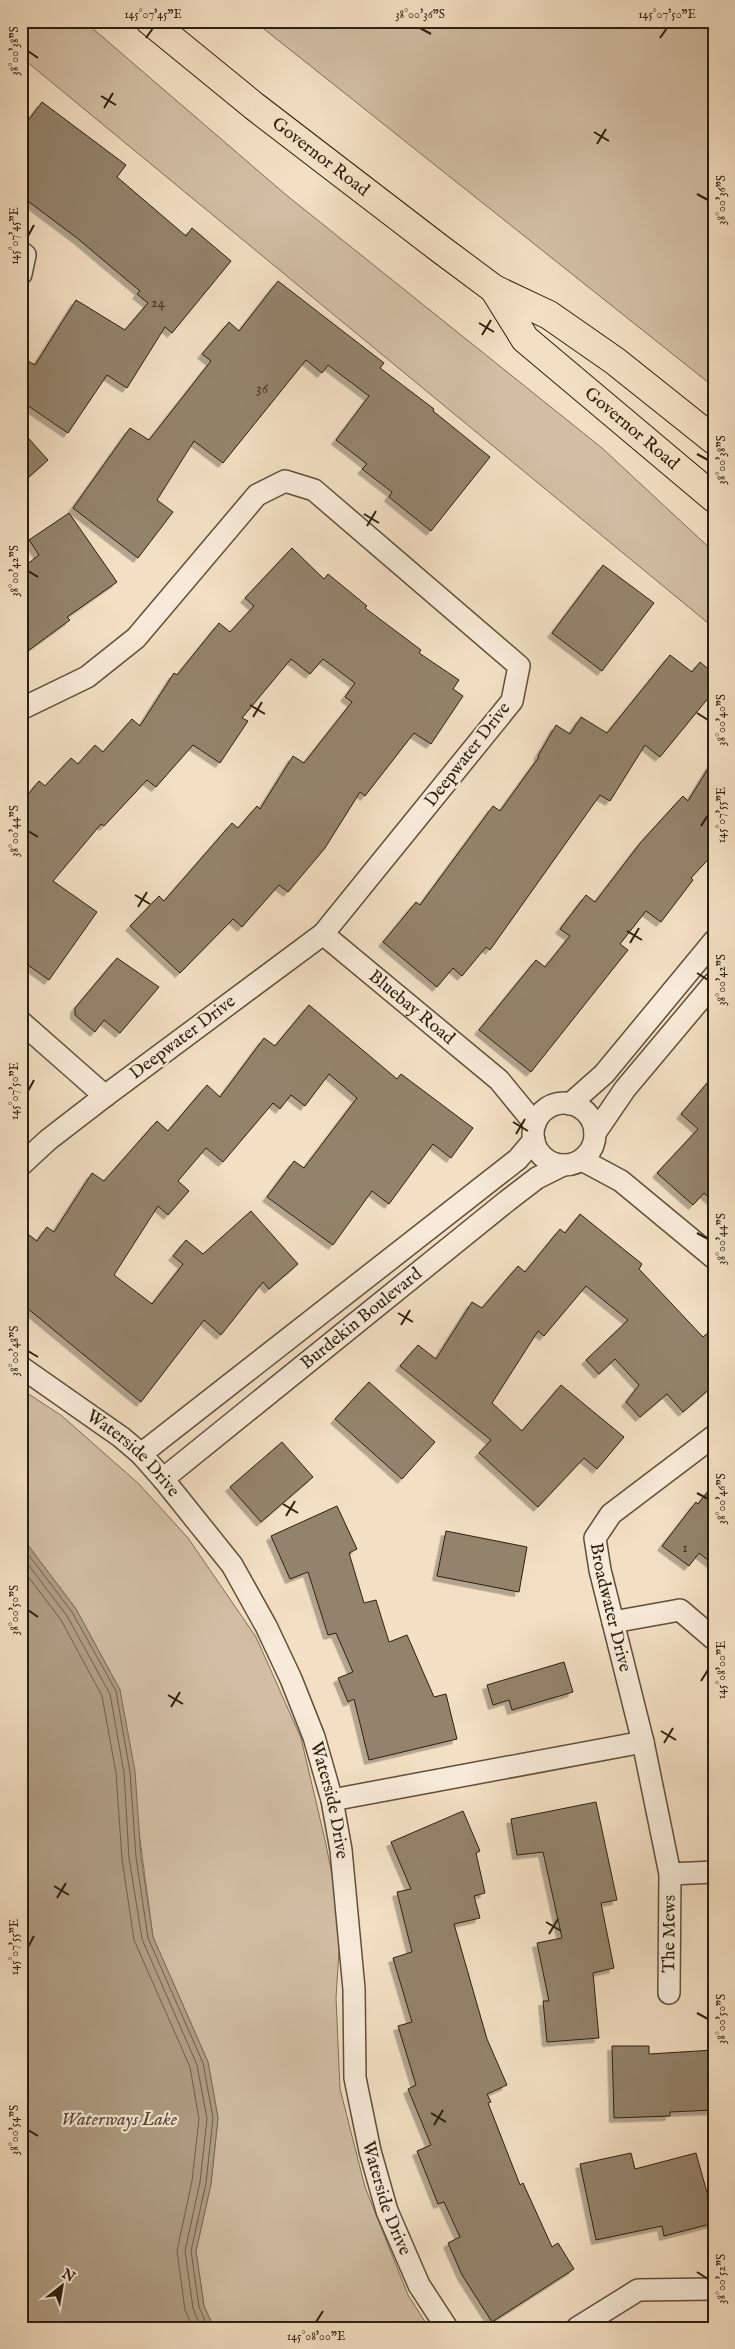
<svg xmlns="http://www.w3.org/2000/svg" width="735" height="2349" font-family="'IM FELL English',serif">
  <defs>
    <filter id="shadow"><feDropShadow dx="-4.5" dy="4.5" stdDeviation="0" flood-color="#0004"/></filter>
  </defs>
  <rect width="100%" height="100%" fill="#f3dfc3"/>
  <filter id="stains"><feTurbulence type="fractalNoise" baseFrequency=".004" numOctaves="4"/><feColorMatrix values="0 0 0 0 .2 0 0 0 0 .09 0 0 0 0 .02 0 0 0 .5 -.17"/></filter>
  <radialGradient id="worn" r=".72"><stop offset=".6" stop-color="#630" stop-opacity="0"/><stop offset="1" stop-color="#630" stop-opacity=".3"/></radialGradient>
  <g fill="#d2bea4" stroke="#806e58">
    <path d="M21,21H84L285,194L602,448L714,552V628L21,57Z"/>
    <path d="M254,21H714V387Z"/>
    <path d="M21,1389L62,1416L139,1484L188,1538L256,1637L301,1738L325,1840L341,1919L336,1998L340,2089L365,2187L408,2295L429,2328H214L204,2306L196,2251L211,2184L218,2118L208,2062L153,1937L120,1690L76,1609L21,1536Z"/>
  </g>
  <path fill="#b09e85" stroke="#7c6b55" d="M21,1536L76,1609L120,1690L135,1771L141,1857L153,1937L208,2062L218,2118L211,2184L196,2251L204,2306L214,2328H21Z"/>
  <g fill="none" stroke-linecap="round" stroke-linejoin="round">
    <g stroke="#6f5e49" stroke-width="1">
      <path d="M21,1545L72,1612L116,1691L130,1772L136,1857L148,1938L203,2063L213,2118L206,2183L191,2251L199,2307L208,2328"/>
      <path d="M21,1555L67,1616L110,1694L124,1773L129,1858L142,1939L197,2065L207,2119L200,2182L185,2251L193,2308L201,2328"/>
      <path d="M21,1567L61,1620L102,1696L116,1773L122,1859L134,1940L190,2067L199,2119L192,2181L177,2251L185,2310L193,2328"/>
    </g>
  </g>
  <g fill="#94836c" stroke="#2e1f0d" filter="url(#shadow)">
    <path d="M42,102L126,165L117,177L186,236L192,228L231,261L172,333L165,327L127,388L107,375L68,433L21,401V357L35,365L76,300L125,330L148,303L137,294L140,291L77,238L21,196V130Z"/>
    <path d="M278,281L384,363L380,368L434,409L433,411L490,457L431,531L389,497L392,492L362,469L367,464L336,440L369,396L328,365L322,373L306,360L223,463L194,441L157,500L173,512L138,558L73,508L130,428L149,440L211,361L202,354L229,322L239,331Z"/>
    <path d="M21,430L48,460L21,484Z"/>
    <path d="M69,513L117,582L67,617L70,620L29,650L21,640V569L39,555L29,540Z"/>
    <path d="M292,548L324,579L328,574L367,606L365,608L421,650L419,653L459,680L453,689L463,696L431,744L414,733L365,796L360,792L325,848L288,892L279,885L242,927L233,919L180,973L130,926L159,896L164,901L232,823L238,828L257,806L260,809L293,756L304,763L352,702L345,697L355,683L323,659L310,674L291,659L242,718L248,721L220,763L193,745L156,787L147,780L104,826L101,824L53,881L97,912L49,980L21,960V803L39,781L45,786L71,758L78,764L95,745L103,752L132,719L140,726L174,673L177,675L219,623L230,632L254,606L245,598Z"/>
    <path d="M603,565L654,603L602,671L552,633Z"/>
    <path d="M670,655L692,672L700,662L714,674V691L660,757L645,745L610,801L600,795L490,950L486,947L462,976L453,968L437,987L383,942L416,902L420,905L493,806L500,811L539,757L538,756L556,725L570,734L581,717L607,733Z"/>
    <path d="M714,759V853L691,878L693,880L661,922L646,911L620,944L628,950L531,1072L479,1030L536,960L545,967L570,936L560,929L586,895L595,902L641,842L683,796L688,801Z"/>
    <path d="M117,958L159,987L120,1033L104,1020L95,1032L75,1015V1008Z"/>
    <path d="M309,1005L397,1079L401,1074L473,1128L451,1158L433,1144L389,1204L372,1191L333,1245L267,1197L294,1161L304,1168L357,1098L329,1074L305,1106L291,1095L280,1109L273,1103L223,1162L206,1148L178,1181L189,1191L168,1215L158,1206L114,1275L152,1304L183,1264L173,1256L186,1240L203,1254L251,1211L298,1264L269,1289L263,1282L221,1335L204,1320L141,1402L21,1303V1229L37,1241L47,1227L54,1232L92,1173L104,1181L157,1121L168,1131L207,1085L220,1097L264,1038L275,1046Z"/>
    <path d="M714,1075V1202L704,1193L693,1205L657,1173L698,1129L681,1114Z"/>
    <path d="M580,1214L642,1264L639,1269L703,1337L714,1328V1385L683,1412L667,1394L640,1417L626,1402L639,1385L615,1359L599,1374L586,1360L628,1320L586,1286L544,1336L538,1331L492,1403L522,1431L561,1385L624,1437L597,1469L584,1458L538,1507L479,1453L491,1440L400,1366L418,1345L436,1359L472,1302L482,1308L518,1266L525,1272L560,1229L565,1233Z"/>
    <path d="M369,1382L435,1442L402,1479L335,1419Z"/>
    <path d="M282,1442L313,1477L261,1522L230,1487Z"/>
    <path d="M714,1484V1565L699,1553L689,1566L662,1546L696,1502L698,1504Z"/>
    <path d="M337,1506L357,1549L349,1553L364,1603L376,1600L389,1642L407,1635L434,1697L446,1694L457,1739L369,1760L354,1699L348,1702L338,1678L353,1672L336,1633L328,1635L308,1572L290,1579L271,1536Z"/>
    <path d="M446,1531L527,1547L519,1592L437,1576Z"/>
    <path d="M564,1662L573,1692L512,1710L509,1700L493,1705L487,1685Z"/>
    <path d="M596,1802L617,1900L601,1903L614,1968L593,1973L599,2038L547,2042L543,2001H549L537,1943L562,1938L543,1852L517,1855L511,1819Z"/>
    <path d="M463,1811L480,1851L476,1853L485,1893L474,1896L480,1918L454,1924L487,2039L507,2085L487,2094L491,2102L488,2103L520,2185L523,2183L552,2247L558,2243L574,2269L492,2322L462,2275L448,2243L460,2237L444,2202L438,2204L417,2151L431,2145L408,2089L416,2085L398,2026L412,2022L393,1958L412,1952L397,1892L411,1889L391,1842Z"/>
    <path d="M612,2046H649V2054L714,2050V2110L670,2112V2116L614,2118Z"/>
    <path d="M631,2153L635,2169L696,2153L708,2196L714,2194V2223L664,2236L662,2226L596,2240L580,2164Z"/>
  </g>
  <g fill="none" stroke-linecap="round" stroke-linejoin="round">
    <defs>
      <g id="street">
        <path d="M21,252L25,255L21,274"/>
        <path d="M21,709L87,677L136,638L257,495L285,481L314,490L519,666L512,701L323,934L105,1096L48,1140L21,1165"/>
        <path id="s1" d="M323,934L499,1080L535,1124"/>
        <path d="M21,1022L105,1096"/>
        <circle cx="564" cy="1134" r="31"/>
        <path d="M570,1104L604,1074L714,941"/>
        <path d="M595,1133L625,1089L714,983"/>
        <path d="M582,1160L621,1181L714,1258"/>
        <path id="s2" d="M21,1367L121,1437L141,1454L163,1479L232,1565L266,1626L291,1679L314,1737L332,1800L341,1850L354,1989L355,2078L370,2151L387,2211L419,2285L447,2328"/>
        <path id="s3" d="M714,1436L611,1514L595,1538L600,1570L643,1742L670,1874L714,1872"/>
        <path d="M141,1454L518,1159L534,1140"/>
        <path id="s4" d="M163,1479L507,1201L537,1178L563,1165"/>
        <path d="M613,1622L680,1610L714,1639"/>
        <path d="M332,1800L643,1742"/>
        <path id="s5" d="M669,1993L670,1874"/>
        <path d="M577,2328L638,2290L714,2289"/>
      </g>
      <g id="primary">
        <path id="s6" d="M150,21L254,106L439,248L494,289L549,315L615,361L714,440"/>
        <path id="s7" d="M494,289L525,339L714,498"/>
      </g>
    </defs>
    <use href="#street" stroke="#5f4f3a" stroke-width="24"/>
    <use href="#primary" stroke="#2e1f0d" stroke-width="30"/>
    <use href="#street" stroke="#f7ead8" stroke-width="21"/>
    <use href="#primary" stroke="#f3dfc3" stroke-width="28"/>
  </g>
  <path fill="none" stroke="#2e1f0d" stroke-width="2" d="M420,28L431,34M146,38L153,28M660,38L667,28M28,51L38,58M101,96L116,105M104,108L113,93M594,132L609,141M597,144L606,129M697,194L708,200M28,236L34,225M479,323L494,332M482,335L491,320M697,454L708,460M364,514L379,523M367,526L376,511M28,571L38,577M250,705L265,714M697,713L708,720M253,717L262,702M701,826L708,815M28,831L38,837M135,895L150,904M138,907L147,892M627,931L642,940M630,943L639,928M697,973L708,980M28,1091L34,1080M513,1122L528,1131M516,1134L525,1119M697,1233L708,1239M398,1313L413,1322M401,1325L410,1310M28,1351L38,1357M697,1493L708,1499M283,1504L298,1513M286,1516L295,1501M28,1610L38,1617M701,1681L708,1670M168,1695L183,1704M171,1707L180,1692M661,1731L676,1740M664,1743L673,1728M54,1886L69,1895M57,1898L66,1883M546,1922L561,1931M549,1934L558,1919M28,1947L34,1936M697,2013L708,2019M431,2113L446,2122M434,2125L443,2110M28,2130L38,2136M697,2272L708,2279M316,2322L323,2311"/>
  <g text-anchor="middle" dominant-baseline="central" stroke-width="4.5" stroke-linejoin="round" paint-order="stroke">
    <g font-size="15" fill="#483825">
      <text x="158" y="302">24</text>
      <text x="262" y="388">36</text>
      <text x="685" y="1547">1</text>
    </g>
    <g font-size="18" fill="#2e1f0d" stroke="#f7ead8">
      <text stroke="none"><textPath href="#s6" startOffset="218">Governor Road</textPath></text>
      <text stroke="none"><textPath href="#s7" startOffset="198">Governor Road</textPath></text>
      <text transform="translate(468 755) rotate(-52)">Deepwater Drive</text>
      <text stroke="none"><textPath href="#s1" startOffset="115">Bluebay Road</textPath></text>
      <text transform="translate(183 1038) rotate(-37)">Deepwater Drive</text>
      <text stroke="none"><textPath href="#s4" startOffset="255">Burdekin Boulevard</textPath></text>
      <text stroke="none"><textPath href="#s2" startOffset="142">Waterside Drive</textPath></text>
      <text stroke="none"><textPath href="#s3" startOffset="229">Broadwater Drive</textPath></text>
      <text stroke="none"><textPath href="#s2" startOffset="548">Waterside Drive</textPath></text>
      <text stroke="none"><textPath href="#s5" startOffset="59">The Mews</textPath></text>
      <text stroke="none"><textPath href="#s2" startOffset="952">Waterside Drive</textPath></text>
    </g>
    <g font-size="19" font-style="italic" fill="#5c4b37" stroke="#f7ead8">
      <text x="119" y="2120">Waterways Lake</text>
    </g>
  </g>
  <rect width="735" height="2349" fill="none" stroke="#f3dfc3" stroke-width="55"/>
  <g transform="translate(62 2286) rotate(31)" stroke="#f7ead8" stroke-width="4" paint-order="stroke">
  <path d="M0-4L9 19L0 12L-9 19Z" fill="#2e1f0d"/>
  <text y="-8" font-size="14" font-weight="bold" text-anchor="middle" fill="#2e1f0d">N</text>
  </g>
  <rect x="28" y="28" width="680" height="2294" fill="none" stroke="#2e1f0d" stroke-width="2"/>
  <g font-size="12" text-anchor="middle" fill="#2e1f0d">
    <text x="153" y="18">145°07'45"E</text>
    <text x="420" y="18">38°00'36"S</text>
    <text x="667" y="18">145°07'50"E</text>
    <text transform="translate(14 51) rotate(-90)" y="4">38°00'38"S</text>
    <text transform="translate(721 200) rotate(-90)" y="4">38°00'36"S</text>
    <text transform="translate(14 236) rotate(-90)" y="4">145°07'45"E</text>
    <text transform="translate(721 460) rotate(-90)" y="4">38°00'38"S</text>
    <text transform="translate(14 571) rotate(-90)" y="4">38°00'42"S</text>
    <text transform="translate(721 720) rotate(-90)" y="4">38°00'40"S</text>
    <text transform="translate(721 815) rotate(-90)" y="4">145°07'55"E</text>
    <text transform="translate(14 831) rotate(-90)" y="4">38°00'44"S</text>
    <text transform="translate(721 980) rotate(-90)" y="4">38°00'42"S</text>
    <text transform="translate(14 1091) rotate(-90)" y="4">145°07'50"E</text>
    <text transform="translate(721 1239) rotate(-90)" y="4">38°00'44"S</text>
    <text transform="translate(14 1351) rotate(-90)" y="4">38°00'48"S</text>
    <text transform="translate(721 1499) rotate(-90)" y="4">38°00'46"S</text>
    <text transform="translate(14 1610) rotate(-90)" y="4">38°00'50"S</text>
    <text transform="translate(721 1670) rotate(-90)" y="4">145°08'00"E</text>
    <text transform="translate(14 1947) rotate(-90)" y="4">145°07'55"E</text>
    <text transform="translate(721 2019) rotate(-90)" y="4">38°00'50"S</text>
    <text transform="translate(14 2130) rotate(-90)" y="4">38°00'54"S</text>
    <text transform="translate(721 2279) rotate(-90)" y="4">38°00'52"S</text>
    <text x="316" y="2340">145°08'00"E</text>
  </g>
  <rect width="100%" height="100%" filter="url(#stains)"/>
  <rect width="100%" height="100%" fill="url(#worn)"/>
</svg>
